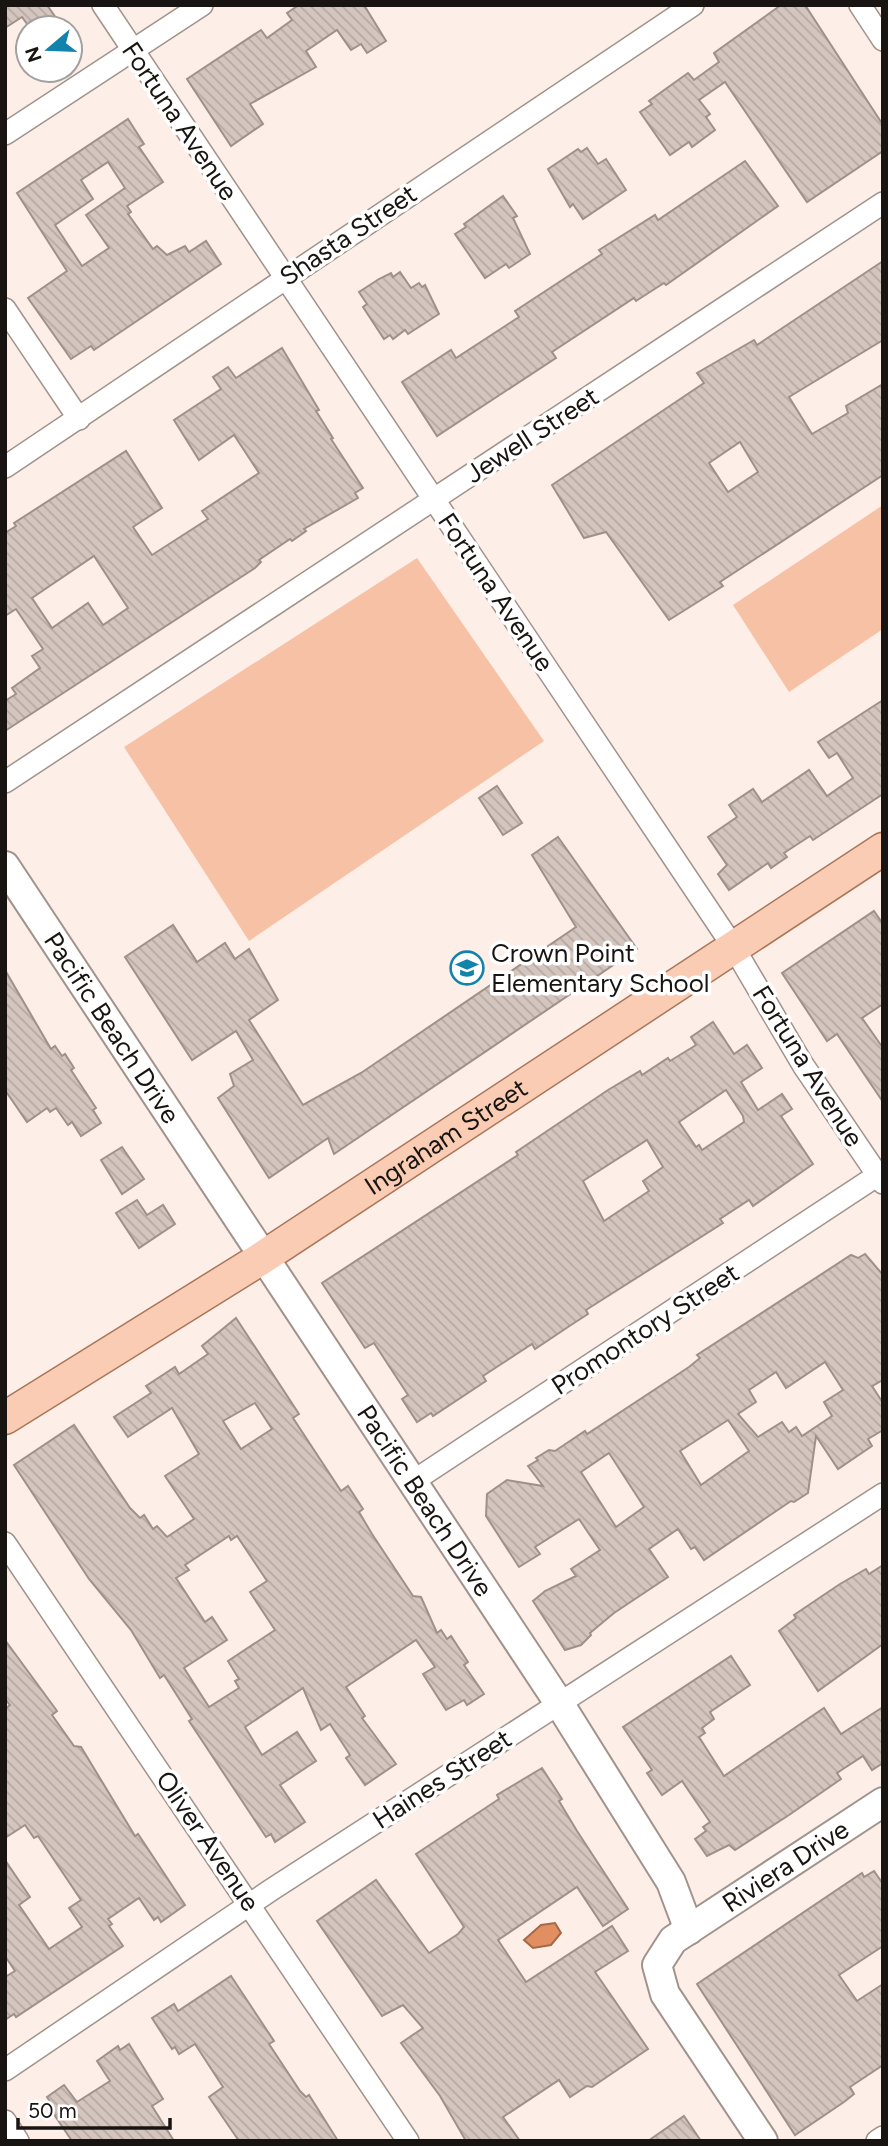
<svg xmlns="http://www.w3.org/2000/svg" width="888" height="2146" font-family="Figtree,sans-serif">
  <defs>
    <pattern id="building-back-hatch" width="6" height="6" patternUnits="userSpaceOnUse" patternTransform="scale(1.75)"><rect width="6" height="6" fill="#d4c6bf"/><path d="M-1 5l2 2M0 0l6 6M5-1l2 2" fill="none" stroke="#b5a9a3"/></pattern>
  </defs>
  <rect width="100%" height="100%" fill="#fdefe8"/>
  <g fill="#f7c1a5">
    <path d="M883,505V629L789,692L733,605Z"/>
    <path d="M417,558L544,741L249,941L124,747Z"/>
  </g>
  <path fill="#e18e61" stroke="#a56949" stroke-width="2" d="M555,1923L561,1933L551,1945L533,1948L524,1940L541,1925Z"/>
  <g fill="url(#building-back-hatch)" stroke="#9e918a" stroke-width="2" fill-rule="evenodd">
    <path d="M5,5H47L63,28H30L22,17L5,28Z"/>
    <path d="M299,5H364L386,41L367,53L361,44L351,50L337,30L306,51L316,67L250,104L263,124L231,146L187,79L261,30L267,38L292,20L287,13Z"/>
    <path d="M781,5H805L883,125V151L807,202L725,82L699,100L710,114L706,117L715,130L692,147L689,142L670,155L640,112L652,104L649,101L688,73L694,80L719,62L714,53Z"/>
    <path d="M128,119L144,144L139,147L163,182L127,206L131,212L128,214L153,249L157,246L167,255L185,246L189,252L206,241L221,264L94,350L91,346L71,359L28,298L67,271L17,193ZM108,162L125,188L86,215L109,248L82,266L55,225L93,199L81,180Z"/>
    <path d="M587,148L598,164L606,159L626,190L583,219L573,204L570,207L548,169L578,149L581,152Z"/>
    <path d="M745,161L778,206L666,285L664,283L636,301L634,298L552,352L556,358L437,436L402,382L451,350L456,358L519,317L515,311L602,254L599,250L655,215L658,220Z"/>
    <path d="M503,196L517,216L513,218L530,254L509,268L506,264L485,278L455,234L466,227L464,224Z"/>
    <path d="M883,261V340L789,397L812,434L848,413L846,406L883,384V475L720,582L723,586L669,620L606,532L584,538L552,485L704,383L697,373L754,340L757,345ZM740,442L758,472L728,492L709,463Z"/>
    <path d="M400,272L411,288L419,283L422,287L425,285L439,314L408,334L405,330L393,339L390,335L384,339L363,307L367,304L359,292L379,279L391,273L393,277Z"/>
    <path d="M282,348L319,410L316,411L333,438L331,439L363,488L355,493L358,498L304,529L306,531L292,541L290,539L259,560L261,562L255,568L5,731V701L16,694L12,688L40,668L32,656L43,649L16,609L5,616V533L16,526L14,523L126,451L162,508L133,527L152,555L208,519L202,511L259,473L234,435L199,460L174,420L221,389L213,377L228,367L236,378ZM94,556L128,608L103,625L88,603L52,628L32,598Z"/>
    <path d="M883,700V794L813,840L810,836L784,853L787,857L771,868L768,863L729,890L718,874L727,865L708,837L737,817L729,805L753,789L762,802L809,770L827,796L853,778L837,753L829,758L818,742Z"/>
    <path d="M497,786L522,823L503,835L479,798Z"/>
    <path d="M558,837L637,949L334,1154L328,1138L269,1178L218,1098L234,1086L230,1074L253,1060L236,1031L192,1060L125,957L173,925L197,962L225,943L235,959L249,949L278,1000L249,1020L303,1105L361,1073L576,927L532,855Z"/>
    <path d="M874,911L883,924V1004L862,1018L883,1048V1102L837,1034L827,1041L782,973Z"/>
    <path d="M5,970L51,1049L55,1046L62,1056L65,1054L74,1068L71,1070L96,1108L93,1110L101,1123L81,1136L72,1122L68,1125L56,1108L50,1112L47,1108L27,1122L5,1090Z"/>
    <path d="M713,1022L734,1054L747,1045L762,1068L741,1082L758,1110L782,1094L792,1109L781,1116L813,1164L753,1206L749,1200L720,1219L723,1223L586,1310L588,1314L571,1325L535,1349L532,1344L483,1376L486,1381L433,1416L431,1413L417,1422L402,1399L408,1395L374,1343L365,1348L322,1283L518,1155L516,1152L608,1090L640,1071L642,1075L668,1058L670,1061L696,1045L691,1037ZM726,1090L743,1116L744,1122L702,1150L699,1145L696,1147L679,1122ZM647,1140L663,1167L643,1181L649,1191L604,1221L583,1181Z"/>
    <path d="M122,1147L144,1179L122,1194L101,1160Z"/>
    <path d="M137,1200L147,1215L163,1205L175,1224L139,1248L116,1213Z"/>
    <path d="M865,1254L883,1275V1380L872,1386L883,1403V1430L868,1439L872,1446L838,1469L816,1436L808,1493L794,1502L791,1501L704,1560L695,1547L691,1549L678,1529L649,1549L668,1577L614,1613L590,1633L591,1635L581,1645L565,1650L533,1601L545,1591L576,1576L571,1569L600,1550L579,1519L535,1547L540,1554L519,1567L486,1516L487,1494L507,1480L543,1486L528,1466L538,1460L536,1458L549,1450L555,1451L585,1431L587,1434L689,1367L700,1358L697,1355L851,1255L858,1258ZM825,1362L843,1390L824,1402L832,1416L802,1436L796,1427L789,1432L782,1422L758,1437L738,1414L756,1402L749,1390L776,1372L786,1388ZM728,1420L749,1451L701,1485L680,1451ZM609,1453L644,1507L616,1527L581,1472Z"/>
    <path d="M236,1318L299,1414L293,1418L341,1491L348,1486L363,1509L359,1512L372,1534L413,1596L421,1597L437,1633L441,1630L447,1639L451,1636L468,1662L464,1665L484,1694L467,1705L464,1700L446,1710L423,1674L435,1667L416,1640L346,1687L365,1716L362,1718L396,1764L365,1785L346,1758L350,1755L330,1724L321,1730L303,1688L245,1727L262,1755L297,1732L316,1761L280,1785L305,1822L275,1842L271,1834L266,1837L189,1721L192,1719L164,1675L160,1678L131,1630L89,1579L14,1465L74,1425L130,1508L140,1518L144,1515L153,1529L157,1526L167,1537L194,1519L165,1476L199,1454L172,1408L128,1437L114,1417L151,1393L146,1386L175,1367L179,1374L208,1354L202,1346ZM255,1403L272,1429L241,1449L223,1421ZM229,1536L231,1540L237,1536L267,1581L250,1592L275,1630L228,1661L239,1679L235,1681L239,1688L209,1707L184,1668L227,1640L212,1617L205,1622L176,1578L189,1570L185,1565Z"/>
    <path d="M883,1565V1644L818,1691L779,1631L796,1618L794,1615L840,1584L866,1569L869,1574Z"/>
    <path d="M5,1640L57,1711L52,1715L74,1746L81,1747L135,1836L138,1834L185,1905L161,1922L158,1917L154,1920L139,1898L108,1919L112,1924L109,1926L123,1946L16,2017L14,2014L5,2020V1977L15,1971L5,1956V1860L30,1897L19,1905L49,1949L82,1927L69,1908L81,1900L38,1836L34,1838L25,1825L5,1838V1709L10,1705L5,1699Z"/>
    <path d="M731,1656L750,1685L710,1712L714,1719L702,1728L705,1733L699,1737L724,1776L824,1708L841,1734L883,1707V1763L872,1770L863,1756L837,1773L841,1779L789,1815L735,1850L729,1845L707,1856L695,1839L706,1831L703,1827L710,1822L682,1781L662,1795L647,1773L652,1770L623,1727Z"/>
    <path d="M542,1768L562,1799L559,1801L577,1831L628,1909L603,1926L577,1887L498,1940L526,1982L612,1926L628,1951L595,1972L648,2049L592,2087L587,2086L570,2097L559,2080L503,2117L520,2141H466L440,2096L401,2043L423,2028L403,2005L382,2016L317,1921L376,1880L429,1953L458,1934L464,1927L416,1854L499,1799L497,1795Z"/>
    <path d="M874,1871L883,1884V1946L839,1975L857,2001L883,1984V2065L850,2087L854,2094L844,2102L795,2135L697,1984L862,1873L864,1877Z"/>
    <path d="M231,1976L274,2041L269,2044L300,2091L306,2097L309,2095L338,2141H239L209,2097L223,2087L195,2044L179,2054L175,2047L172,2049L152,2018L174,2004L178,2011Z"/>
    <path d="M129,2044L163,2099L152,2106L174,2141H72L49,2107L52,2105L47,2097L64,2085L77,2102L110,2081L97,2061L118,2046L120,2050Z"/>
    <path d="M684,2116L701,2141H648Z"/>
  </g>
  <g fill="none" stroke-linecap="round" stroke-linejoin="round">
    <defs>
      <g id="street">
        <path d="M103,5L734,948L803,1065L883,1183"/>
        <path d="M860,5L883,40"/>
        <path d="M5,134L202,5"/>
        <path d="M5,309L79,419"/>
        <path d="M5,467L693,5"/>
        <path d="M5,782L883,203"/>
        <path d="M412,1482L878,1175"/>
        <path d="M5,1543L408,2141"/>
        <path d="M5,2070L271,1890L883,1494"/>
        <path d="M5,2121L18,2141"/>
        <path d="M877,2141L883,2137"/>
      </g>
      <g id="secondary">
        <path id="s1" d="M5,866L559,1703L671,1882L689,1930"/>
        <path id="s2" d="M763,2141L665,1994L657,1965L673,1940L883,1802"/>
      </g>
      <g id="primary">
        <path id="s3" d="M5,1418L262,1258L883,849"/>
      </g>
    </defs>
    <use href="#street" stroke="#a0938c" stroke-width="24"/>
    <use href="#secondary" stroke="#a0938c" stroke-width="32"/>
    <use href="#primary" stroke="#a9765a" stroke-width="35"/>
    <use href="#street" stroke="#fff" stroke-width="21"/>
    <use href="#secondary" stroke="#fff" stroke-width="28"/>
    <use href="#primary" stroke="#faccb4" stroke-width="32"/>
  </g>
  <defs>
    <symbol id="school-ring" viewBox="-11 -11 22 22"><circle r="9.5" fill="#fff" stroke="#1283aa" stroke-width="1.5"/><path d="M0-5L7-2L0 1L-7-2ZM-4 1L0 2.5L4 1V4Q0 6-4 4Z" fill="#1283aa"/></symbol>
  </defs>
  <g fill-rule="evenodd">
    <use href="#school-ring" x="448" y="949" width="38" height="38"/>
  </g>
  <g text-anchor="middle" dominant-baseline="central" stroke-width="7" stroke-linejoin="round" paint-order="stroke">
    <g font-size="26" fill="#181411" stroke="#fff">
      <text transform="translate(180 121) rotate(56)">Fortuna Avenue</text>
      <text transform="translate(348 235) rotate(-34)">Shasta Street</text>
      <text transform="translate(532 435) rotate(-33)">Jewell Street</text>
      <text transform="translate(496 592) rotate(56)">Fortuna Avenue</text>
      <text stroke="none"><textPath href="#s1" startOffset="194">Pacific Beach Drive</textPath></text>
      <text transform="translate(808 1066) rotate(58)">Fortuna Avenue</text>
      <text stroke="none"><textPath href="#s3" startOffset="523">Ingraham Street</textPath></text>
      <text transform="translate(645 1329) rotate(-33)">Promontory Street</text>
      <text stroke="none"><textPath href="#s1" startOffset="761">Pacific Beach Drive</textPath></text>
      <text transform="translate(442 1779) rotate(-33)">Haines Street</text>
      <text transform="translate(208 1841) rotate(56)">Oliver Avenue</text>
      <text stroke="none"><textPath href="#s2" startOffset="371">Riviera Drive</textPath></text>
    </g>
    <g font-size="26" fill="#181411" stroke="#fff" text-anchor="start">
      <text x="491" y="953">Crown Point<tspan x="491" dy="30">Elementary School</tspan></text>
    </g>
  </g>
  <rect width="888" height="2146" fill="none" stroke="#181411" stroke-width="14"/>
  <g transform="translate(49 49) rotate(251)"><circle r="33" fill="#ffffff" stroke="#a3a1a0" stroke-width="2"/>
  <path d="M0-5L12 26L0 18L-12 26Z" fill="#1283aa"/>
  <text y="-10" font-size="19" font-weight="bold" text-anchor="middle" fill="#181411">N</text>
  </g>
  <path d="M18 2118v10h152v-10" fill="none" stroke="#181411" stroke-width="3.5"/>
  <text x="28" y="2118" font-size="21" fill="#181411" stroke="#ffffff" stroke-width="5" paint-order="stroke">50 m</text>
</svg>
